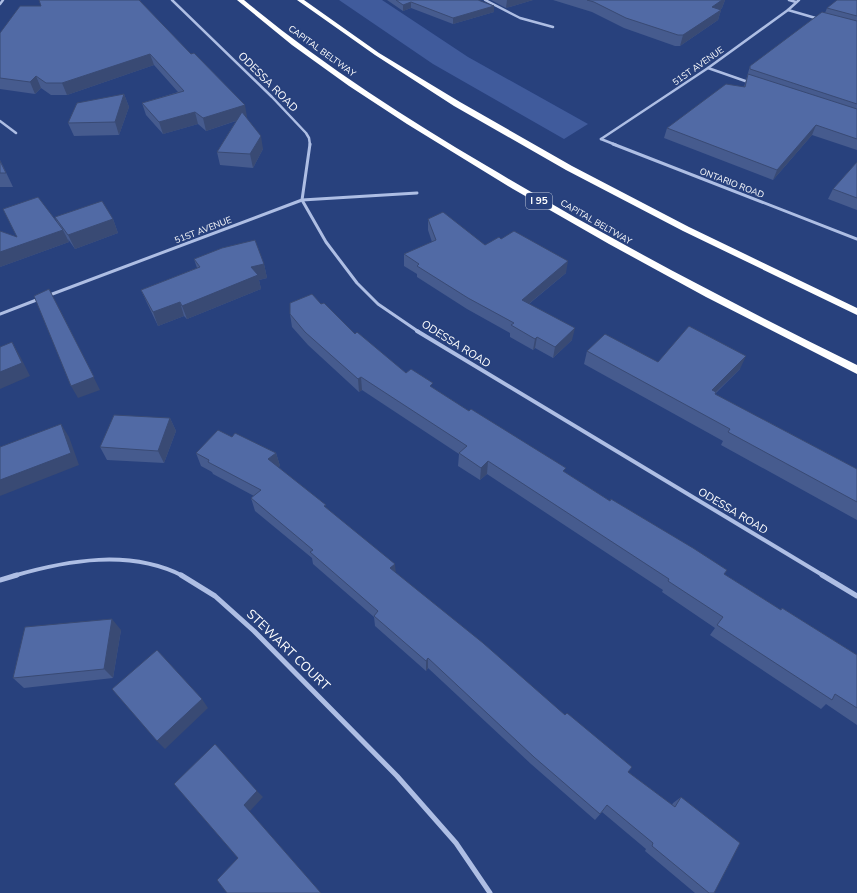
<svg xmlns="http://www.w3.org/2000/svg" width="857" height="893" font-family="'Nunito Sans',sans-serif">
  <rect width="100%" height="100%" fill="#28417d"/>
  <path fill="#405b9c" d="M339,0H382L468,57L588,124L564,139L433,64Z"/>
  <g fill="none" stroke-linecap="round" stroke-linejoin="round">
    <g stroke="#aebee4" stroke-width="2.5">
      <path d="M172,0L272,97L306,133L309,138L310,145"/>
      <path d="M485,0L520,18L553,27"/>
      <path d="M789,0L796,2"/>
      <path d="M0,4L3,0"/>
      <path d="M788,10L819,19"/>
      <path d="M708,68L751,83"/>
      <path d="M0,121L16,133"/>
      <path d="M601,139L616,145"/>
      <path d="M601,139L708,68L788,10L799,0"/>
    </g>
    <g stroke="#aebee4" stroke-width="3">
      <path d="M310,144L302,200L326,242L357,283L378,304L419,332"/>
      <path d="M613,144L857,239"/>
      <path d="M47,296L302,200L417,193"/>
      <path d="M0,314L39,299"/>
    </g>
    <g stroke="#aebee4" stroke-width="4">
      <path d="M417,331L824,576"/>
      <path d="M13,576C68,560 130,549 183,576"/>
    </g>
    <g stroke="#aebee4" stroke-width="5">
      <path d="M181,575L215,596L254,631L397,776L456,843L490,893"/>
      <path d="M822,575L857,596"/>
      <path d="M0,580L17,575"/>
    </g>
    <g fill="#fff" fill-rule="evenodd">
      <path d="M237,0H244C320,63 402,116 487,166C607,238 731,303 857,365V374L706,297L609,244L513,189L407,124L349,86L292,45Z"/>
      <path d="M297,0H304L379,53L460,102L572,166L689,227L857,308V315L683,231L566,170L454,106L375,55Z"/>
    </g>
  </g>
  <g fill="#465b8e">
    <path d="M39,0H140L141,2L247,117L246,118L263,149L253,168L220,165L217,152L236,121L206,131L198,124L163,134L146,115L142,103L178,92L154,65L67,95H51L41,88L35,94L0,89V33L41,6Z"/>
    <path d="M387,0H478L494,12L453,24L411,8L403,11Z"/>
    <path d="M491,0H533L506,8Z"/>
    <path d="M553,0H725L722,8L720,10H721L718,20L680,46H675L624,28L592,12Z"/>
    <path d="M857,0V150L812,135L773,180L664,138L667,128L744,87L750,66L825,13L827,8Z"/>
    <path d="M124,94L129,107L119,135L74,136L68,123Z"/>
    <path d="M0,160L3,166L13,187H0Z"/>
    <path d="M857,162V210L828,199L833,189Z"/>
    <path d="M55,217L113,219L118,233L75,249L68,239L69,242L0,267V231L17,237L57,222Z"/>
    <path d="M428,219L485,245L566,273L529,304L572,340L553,358L535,348L533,350L510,337V333L467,309L417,277V274L404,266V254L432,242L428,230Z"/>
    <path d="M194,259L264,264L267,278L259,280L261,289L187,319L184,316L158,326L147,303L141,290L197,268Z"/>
    <path d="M321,304L355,334L406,373L433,388L610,501L727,570L724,574L781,610L782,608L857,655V725L826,704L821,709L710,635L715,628L662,592L663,590L487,474L480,480L458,466L459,454L362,390L359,392L308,345L292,327L290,314Z"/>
    <path d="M587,351L658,362L740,369L715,394L857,469V520L721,445L723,441L584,364Z"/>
    <path d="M170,418L176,431L164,463L107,460L100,447Z"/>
    <path d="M232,437L276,453L280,466L278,467L326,508L395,572L628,772L672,805L673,803L681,797L714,893H695L645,851L646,849L602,812L595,820L531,764L428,668L426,671L375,626L374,617L313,564L312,558L255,511L251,498L254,496L213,474L212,472L201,466L196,453Z"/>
    <path d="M121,630L113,678L24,688L13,678Z"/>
  </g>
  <g fill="#394a74">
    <path d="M507,0H533L506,8Z"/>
    <path d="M722,0H725L722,8L711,16L721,10L718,20L680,46L683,35L712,7Z"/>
    <path d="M411,2V8L403,11V5Z"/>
    <path d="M494,6V12L453,24V18Z"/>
    <path d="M150,54L154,65L67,95L62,83Z"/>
    <path d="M36,76L41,88L35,94L30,82Z"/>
    <path d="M124,94L129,107L119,135L115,122Z"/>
    <path d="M245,105L247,117L206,131L203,118Z"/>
    <path d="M195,112L198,124L163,134L159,122Z"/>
    <path d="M816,125L812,135L773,180L777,170Z"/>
    <path d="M261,136L263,149L253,168L250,154Z"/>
    <path d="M113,219L118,233L75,249L68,235Z"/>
    <path d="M63,230L69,242L0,267V252Z"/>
    <path d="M568,261L566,273L520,311L522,300Z"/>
    <path d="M264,264L267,278L259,280L261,289L187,319L182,306L251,267Z"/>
    <path d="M56,302L100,390L78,398L71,386Z"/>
    <path d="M180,302L184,316L158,326L153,312Z"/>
    <path d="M575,328L572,340L553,358L555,347Z"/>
    <path d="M537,337L535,348L533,350L535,339Z"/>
    <path d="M12,342L20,356L30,376L0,389V372Z"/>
    <path d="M746,356L740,369L715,393L710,405L712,390Z"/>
    <path d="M361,377L362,390L359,392L358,379Z"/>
    <path d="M170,418L176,431L164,463L158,451Z"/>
    <path d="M61,424L69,437L79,465L0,496V480Z"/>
    <path d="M276,453L280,466L271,472L268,459Z"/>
    <path d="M488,461L487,474L480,480L481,468Z"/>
    <path d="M395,564L396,575L390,568Z"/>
    <path d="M112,619L121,630L113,678L104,669Z"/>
    <path d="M428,658V668L426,671V661Z"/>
    <path d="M202,699L208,708L165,749L157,741Z"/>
    <path d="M257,791L263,797L250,811L244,805Z"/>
  </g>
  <g fill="#516aa5" stroke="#394a74">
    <path d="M39,0H139L191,54L194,53L245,105L203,118L195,112L159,122L142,103L184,91L150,54L62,83H46L36,76L30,82L0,78V33L20,6H41Z"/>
    <path d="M396,0H478L494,6L453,18L411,2L403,5Z"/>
    <path d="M587,0H722L712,7L721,10L683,35H678L626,18L594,2Z"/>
    <path d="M837,0H857V16L827,8Z"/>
    <path d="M822,12L857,21V104L750,69V66Z"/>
    <path d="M748,74L857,109V139L816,125L777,170L667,128L726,84L745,87Z"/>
    <path d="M124,94L115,122L68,123L77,103Z"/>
    <path d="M242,112L261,136L250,154L217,152Z"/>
    <path d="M0,161L6,173H0Z"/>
    <path d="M857,162V198L833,189Z"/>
    <path d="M38,197L63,230L0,252V231L17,237L3,209Z"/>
    <path d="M102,201L113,219L68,235L55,217Z"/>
    <path d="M443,212L485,245L499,237L501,239L514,231L568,261L522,300L575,328L555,347L537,337L535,339L511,325L514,323L468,298L417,266L419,264L404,254L436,240L428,219Z"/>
    <path d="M255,240L264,264L251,267L258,275L182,306L180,302L153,312L141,290L200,267L194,259L222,248Z"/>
    <path d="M49,289L94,377L71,386L34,296Z"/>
    <path d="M312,294L321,304L324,303L355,334L357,332L406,373L411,369L433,383L430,386L469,411L471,409L566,468L563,471L610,501L611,499L693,548L727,570L724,574L781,610L782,608L857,655V708L835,694L832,700L717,625L723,617L668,581L669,579L488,461L481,468L459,453L467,446L361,377L358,379L305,332L290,314V303Z"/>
    <path d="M689,326L746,356L712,390L716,392L715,394L857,469V502L728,432L730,429L587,351L605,334L658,362Z"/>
    <path d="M12,342L22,363L0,372V347Z"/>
    <path d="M114,415L170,418L158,451L100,447Z"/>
    <path d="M61,424L71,453L0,480V447Z"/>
    <path d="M218,430L232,437L235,433L276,453L268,459L326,505L324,506L395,564L390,568L483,643L565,715L567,713L632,767L628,772L675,807L681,797L740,843L714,893H709L652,846L653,843L607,805L600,814L534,757L428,658L426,661L374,616L378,611L310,552L313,550L251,498L261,490L208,462L209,460L196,453Z"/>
    <path d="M112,619L104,669L13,678L25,627Z"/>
    <path d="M157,650L202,699L157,741L112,689Z"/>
    <path d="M215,744L257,791L244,805L321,893H227L217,880L238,858L174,784Z"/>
  </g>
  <g text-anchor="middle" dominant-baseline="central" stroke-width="3.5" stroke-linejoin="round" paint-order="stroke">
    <g font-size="9" fill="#fff" stroke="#28417d">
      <text transform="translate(322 51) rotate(36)">CAPITAL BELTWAY</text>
      <text transform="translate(698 66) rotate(-35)">51ST AVENUE</text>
      <text transform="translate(732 183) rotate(21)">ONTARIO ROAD</text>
      <text transform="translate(596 222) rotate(30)">CAPITAL BELTWAY</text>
      <text transform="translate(203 230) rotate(-21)">51ST AVENUE</text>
    </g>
    <rect fill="#28417d" stroke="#bec6d8" stroke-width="1" x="526" y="193" width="26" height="16" rx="3"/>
    <g font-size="10" font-weight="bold" fill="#fff">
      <text x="539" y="201">I 95</text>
    </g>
    <g font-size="11" fill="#fff" stroke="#28417d">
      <text transform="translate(268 82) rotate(45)">ODESSA ROAD</text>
      <text transform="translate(456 344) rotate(32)">ODESSA ROAD</text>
      <text transform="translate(733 511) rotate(31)">ODESSA ROAD</text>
    </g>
    <g font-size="13" fill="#fff" stroke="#28417d">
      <text transform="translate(288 650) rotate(44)">STEWART COURT</text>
    </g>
  </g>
</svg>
